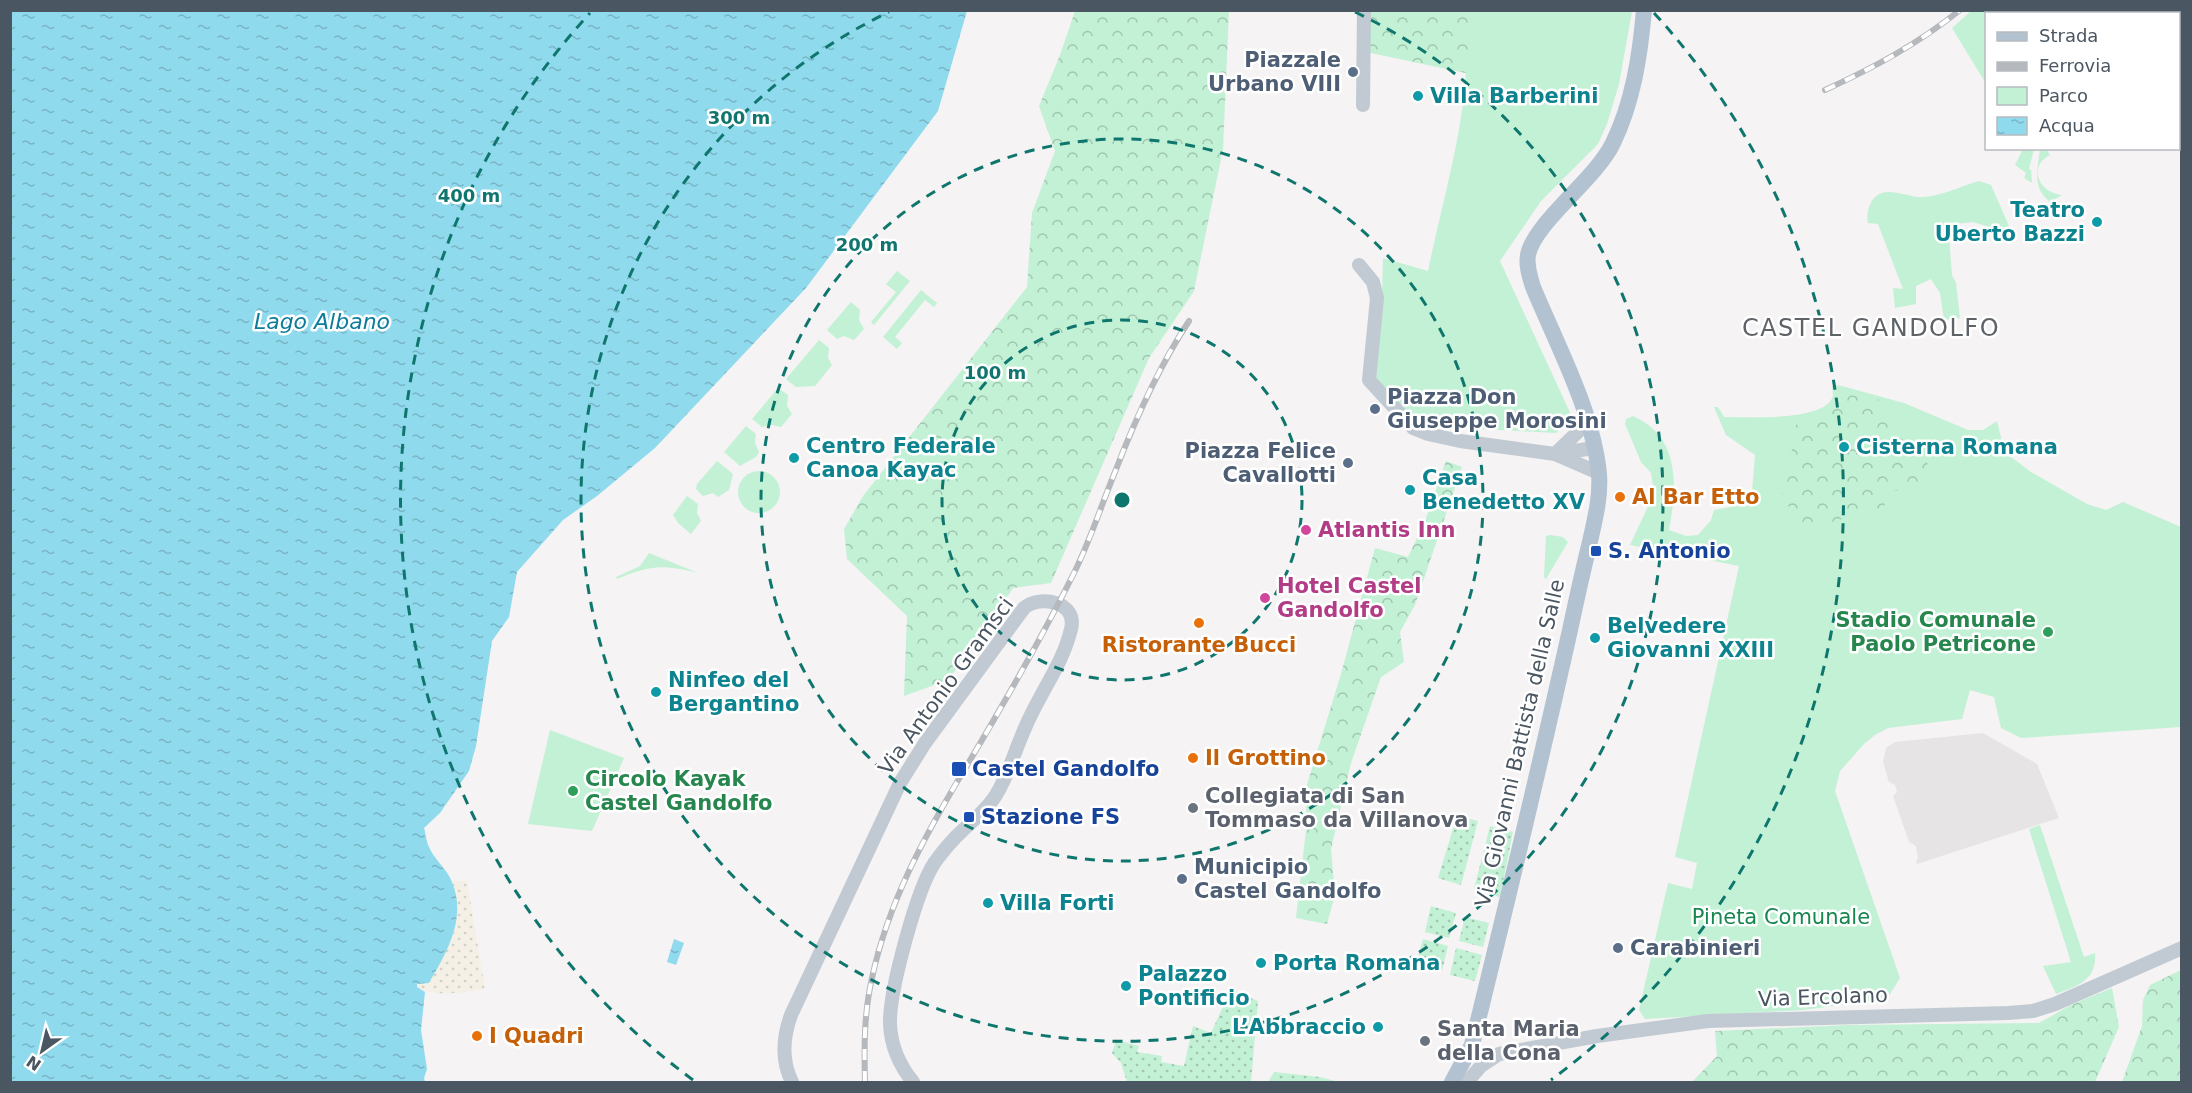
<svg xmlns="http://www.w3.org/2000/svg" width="2192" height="1093" font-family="'DejaVu Sans',sans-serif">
  <defs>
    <pattern id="forest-crowns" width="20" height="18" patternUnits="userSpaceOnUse" patternTransform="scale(1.5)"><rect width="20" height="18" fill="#c3f1d5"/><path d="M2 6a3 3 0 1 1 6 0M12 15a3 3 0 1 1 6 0" fill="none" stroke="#a0c6b0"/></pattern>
    <pattern id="sand-dots" width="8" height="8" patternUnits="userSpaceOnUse" patternTransform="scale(1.5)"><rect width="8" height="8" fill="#f5f0e5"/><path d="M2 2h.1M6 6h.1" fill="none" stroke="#d4d0c7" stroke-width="1.8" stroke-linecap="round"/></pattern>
    <pattern id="garden-dots" width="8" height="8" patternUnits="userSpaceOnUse" patternTransform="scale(1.5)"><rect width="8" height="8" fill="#c3f1d5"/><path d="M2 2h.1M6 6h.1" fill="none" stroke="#a0c6b0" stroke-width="1.8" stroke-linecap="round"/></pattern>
    <pattern id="water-ripples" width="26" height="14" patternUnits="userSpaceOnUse" patternTransform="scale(1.5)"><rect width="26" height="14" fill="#90daee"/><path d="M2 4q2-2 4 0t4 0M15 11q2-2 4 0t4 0" fill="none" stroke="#78b4c4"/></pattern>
  </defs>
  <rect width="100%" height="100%" fill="#f5f3f3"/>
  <path fill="#e6e4e5" d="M1983,733L2037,764L2059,818L1917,864L1916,862L1918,858L1916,846L1909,842L1893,796L1897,792L1895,785L1889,782L1883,762L1886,748L1895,742Z"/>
  <g fill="#c3f1d5">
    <path d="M1368,11H1632L1619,84L1607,124L1598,144L1541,201L1500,261L1573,419L1556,433L1481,429L1411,417L1374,376L1382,296L1383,258L1428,271C1441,208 1462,137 1466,73L1367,52Z"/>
    <path d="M2034,11L2035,13L1986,14L1985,82L1952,28L1971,11Z"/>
    <path d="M2023,149H2034L2029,169L2031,170L2032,183L2024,178L2026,173L2015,165Z"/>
    <path d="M2040,149H2046L2050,155C2027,167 2039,193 2062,195L2050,202C2031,187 2038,169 2040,149Z"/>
    <path d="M1979,181L1991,185L2009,226L2002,231L1973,222L1948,225L1952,275L1956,283L1960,318L1944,320L1940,293L1931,279L1916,286V304L1895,308L1893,288L1903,289L1878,224L1868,223C1867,217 1867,211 1870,205C1880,180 1907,199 1925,197C1943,195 1962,186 1979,181Z"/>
    <path d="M897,271L910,281L874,325L871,322L896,292L886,284Z"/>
    <path d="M921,290L937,303L934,307L925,300L895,337L902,343L897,349L883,337Z"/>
    <path d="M851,302L860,310L859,320L864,329L854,340L844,336L837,339L827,330Z"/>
    <path d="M819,340L829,348L828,358L832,365L815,386L796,387L786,379Z"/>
    <path d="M1838,385L1904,403L1968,430H1983L1997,421L2004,450L2011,457L2031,472L2087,504L2106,510L2123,502L2181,527V727L2021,738L2001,728L1994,697L1970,690L1962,719L1888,728L1875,735L1864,744L1840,771L1835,791L1900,978L1887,999L1803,1010L1645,1019L1639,1010L1668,883L1692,889L1697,863L1675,857L1739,566L1630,545L1651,500L1653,486L1651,473L1641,462L1625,424L1626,419L1633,416C1681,437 1677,487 1669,530L1686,536L1698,535L1711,520L1714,510L1751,503L1755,455L1726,435L1714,407H1718L1724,417C1745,417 1826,422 1833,396C1833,394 1832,387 1832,386Z"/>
    <path d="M778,388L788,395L787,406L792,414L781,427L772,425L762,427L752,419Z"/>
    <path d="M746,426L756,434L755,443L759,452L756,457L740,466L724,452Z"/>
    <path d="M717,461L733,474L729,490L718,497L713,493L703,496L696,489L697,484Z"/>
    <circle cx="759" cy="492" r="21"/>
    <path d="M687,496L698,504L697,513L701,521L691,534L678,523L673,515Z"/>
    <path d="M1550,535L1563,537L1568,542L1546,579L1544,577L1546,536Z"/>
    <path d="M649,553L698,573C663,564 650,565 617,579L616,577L640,566Z"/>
    <path d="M550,730L624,758L592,831L528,824Z"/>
    <path d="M2040,825L2084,957L2095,953C2097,980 2078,986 2056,994L2043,966L2071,962L2029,829Z"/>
  </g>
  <g fill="url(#forest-crowns)">
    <path d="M1075,11H1229L1223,149L1194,291L1149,358L1051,583L1013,588L980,638L948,680L904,696L907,616L847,559L844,529L863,496L1027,287L1032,213L1055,151L1039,106L1060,55Z"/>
    <path d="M1368,11H1473L1466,73L1367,52Z"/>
    <path d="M1837,393L1881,400L1888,411L1893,437L1922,443L1933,484L1888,492L1884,507L1804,530L1797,525C1794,512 1785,504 1781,490L1790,474L1798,470C1798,453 1787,450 1788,433C1791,430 1795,425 1799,423C1813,415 1839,417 1837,393Z"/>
    <path d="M1446,461L1462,467L1415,605L1400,632L1404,662L1381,677L1351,763L1331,849L1335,895L1327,924L1296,918L1307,821L1305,791L1341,674L1375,548L1408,557L1425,521Z"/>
    <path d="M2181,970V1082H2122L2142,1026L2143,1000L2150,985Z"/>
    <path d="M2112,988L2119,1027L2095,1082H1692L1717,1056L1715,1031L1848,1025L2039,1023L2071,1005Z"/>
  </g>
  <path fill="url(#sand-dots)" d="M452,881H467L485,989C464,992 436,998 417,987V984L457,906Z"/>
  <g fill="url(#garden-dots)">
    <path d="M1457,816L1478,821L1461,885L1438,878Z"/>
    <path d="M1490,826L1513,832L1500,897L1474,889Z"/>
    <path d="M1431,906L1456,913L1449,938L1425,932Z"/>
    <path d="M1465,917L1489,923L1483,947L1459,941Z"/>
    <path d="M1423,939L1448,946L1442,971L1416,964Z"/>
    <path d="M1456,948L1482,955L1475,981L1450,975Z"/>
    <path d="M1231,989L1258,1001L1251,1082H1127L1121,1063L1112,1053L1116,1040L1139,1046L1137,1052L1162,1056L1161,1062L1184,1066L1193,1026L1211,1033Z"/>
    <path d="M1274,1072L1320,1077L1339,1082H1268Z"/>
  </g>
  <g fill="url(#water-ripples)">
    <path d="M10,11H967L938,111L806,288L655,448L597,496L563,520L517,572L509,617L492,641L476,746L469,771L440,813L424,828C426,834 426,841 429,847C434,859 447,869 452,882C467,918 447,952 429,983L417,984V987L425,992L421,1030L427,1069L424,1078L425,1082H11Z"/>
    <path d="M674,939L684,943L676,965L667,962Z"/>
  </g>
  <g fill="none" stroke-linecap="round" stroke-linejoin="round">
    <g stroke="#c1cad2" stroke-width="14">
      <path d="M1363,105L1364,10"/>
      <path d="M1359,265L1373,282L1377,298L1369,380L1413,428L1428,434L1460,441L1555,454L1594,448"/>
      <path d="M1555,454L1599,473"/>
      <path d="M1555,454L1587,423"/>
      <path d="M792,1082C781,1060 783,1037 791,1015L900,783L925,743L1024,608C1040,594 1078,602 1071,629C1063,664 1039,694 1025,728C1015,750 1009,774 996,795C987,810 974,819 962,831C952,840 943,851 935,862C917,888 889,992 890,1024C891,1046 900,1066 913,1082"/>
      <path d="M1467,1082L1481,1066L1499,1054L1597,1036L1708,1021L2008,1013L2033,1011L2055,1004L2182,948"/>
    </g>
    <path stroke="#b3c2d1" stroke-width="16" d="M1452,1082L1472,1045C1506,907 1539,769 1570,630C1576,602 1582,574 1589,546C1594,523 1601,498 1599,474C1593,411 1557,345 1533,287C1530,277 1526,266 1528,255C1534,223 1596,179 1613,143C1633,102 1640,56 1644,10"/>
    <defs>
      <g id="rail">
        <path d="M1825,90C1873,68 1918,44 1960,10"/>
        <path d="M865,1082C864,1047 864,1013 872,978C888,903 924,837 963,772C1002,707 1040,641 1074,573C1090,541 1101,506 1115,472C1135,420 1158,368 1189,321"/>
      </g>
    </defs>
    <use href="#rail" stroke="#b5b8bd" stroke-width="6"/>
    <use href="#rail" stroke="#fff" stroke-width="4" stroke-dasharray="11" stroke-linecap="butt"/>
  </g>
  <g fill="none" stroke="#0f766e" stroke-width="3" stroke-dasharray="10 8">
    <circle cx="1122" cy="500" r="180"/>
    <circle cx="1122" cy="500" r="361"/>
    <path d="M1355 12A541 541 0 1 1 889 12"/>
    <path d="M693 1080A721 721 0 0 1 590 13M1654 13A721 721 0 0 1 1551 1080"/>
  </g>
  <g fill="#5c6f8a" stroke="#fff" stroke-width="2">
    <circle cx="1353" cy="72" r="6"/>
    <circle cx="1375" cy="409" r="6"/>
    <circle cx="1348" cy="463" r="6"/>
    <circle cx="1182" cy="879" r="6"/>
    <circle cx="1618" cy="948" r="6"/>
  </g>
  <g fill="#0f9aa8" stroke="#fff" stroke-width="2">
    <circle cx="1418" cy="96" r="6"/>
    <circle cx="2097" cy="222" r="6"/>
    <circle cx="1844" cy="447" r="6"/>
    <circle cx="794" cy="458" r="6"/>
    <circle cx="1410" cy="490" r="6"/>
    <circle cx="1595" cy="638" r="6"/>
    <circle cx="656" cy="692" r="6"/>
    <circle cx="988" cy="903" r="6"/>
    <circle cx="1261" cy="963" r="6"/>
    <circle cx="1126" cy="986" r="6"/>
    <circle cx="1378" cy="1027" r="6"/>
  </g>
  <g fill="#e8710a" stroke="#fff" stroke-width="2">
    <circle cx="1620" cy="497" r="6"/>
    <circle cx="1199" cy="623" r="6"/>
    <circle cx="1193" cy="758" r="6"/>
    <circle cx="477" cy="1036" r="6"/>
  </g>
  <g fill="#d1479c" stroke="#fff" stroke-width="2">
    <circle cx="1306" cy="530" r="6"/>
    <circle cx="1265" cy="598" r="6"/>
  </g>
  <g fill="#1a4fb4" stroke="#fff" stroke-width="2">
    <rect x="1590" y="545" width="12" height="12" rx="3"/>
    <rect x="951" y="761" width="16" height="16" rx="3"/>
    <rect x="963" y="811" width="12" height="12" rx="3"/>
  </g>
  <g fill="#2e9e5b" stroke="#fff" stroke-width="2">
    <circle cx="2048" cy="632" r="6"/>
    <circle cx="573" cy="791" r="6"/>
  </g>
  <g fill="#6b7280" stroke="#fff" stroke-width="2">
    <circle cx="1193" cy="808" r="6"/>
    <circle cx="1425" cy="1041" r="6"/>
  </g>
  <g text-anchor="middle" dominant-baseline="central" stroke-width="5" stroke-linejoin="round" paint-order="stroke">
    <g font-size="21" font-weight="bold" fill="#4e5e75" stroke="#fff" text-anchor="start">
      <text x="1341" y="60" text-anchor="end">Piazzale<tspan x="1341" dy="24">Urbano VIII</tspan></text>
      <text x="1387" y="397">Piazza Don<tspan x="1387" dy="24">Giuseppe Morosini</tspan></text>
      <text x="1336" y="451" text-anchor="end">Piazza Felice<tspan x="1336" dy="24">Cavallotti</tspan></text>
      <text x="1194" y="867">Municipio<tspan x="1194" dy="24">Castel Gandolfo</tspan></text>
      <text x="1630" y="948">Carabinieri</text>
    </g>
    <g font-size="21" font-weight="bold" fill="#0d838f" stroke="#fff" text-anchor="start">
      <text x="1430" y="96">Villa Barberini</text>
      <text x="2085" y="210" text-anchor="end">Teatro<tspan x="2085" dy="24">Uberto Bazzi</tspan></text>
      <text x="806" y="446">Centro Federale<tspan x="806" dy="24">Canoa Kayac</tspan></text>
      <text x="1856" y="447">Cisterna Romana</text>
      <text x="1422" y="478">Casa<tspan x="1422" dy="24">Benedetto XV</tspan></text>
      <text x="1607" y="626">Belvedere<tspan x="1607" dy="24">Giovanni XXIII</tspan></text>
      <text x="668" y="680">Ninfeo del<tspan x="668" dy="24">Bergantino</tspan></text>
      <text x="1000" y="903">Villa Forti</text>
      <text x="1273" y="963">Porta Romana</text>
      <text x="1138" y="974">Palazzo<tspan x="1138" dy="24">Pontificio</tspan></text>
      <text x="1366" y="1027" text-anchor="end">L’Abbraccio</text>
    </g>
    <g font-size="21" font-weight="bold" fill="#c56008" stroke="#fff" text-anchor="start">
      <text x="1632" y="497">Al Bar Etto</text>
      <text x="1199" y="645" text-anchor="middle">Ristorante Bucci</text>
      <text x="1205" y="758">Il Grottino</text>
      <text x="489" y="1036">I Quadri</text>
    </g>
    <g font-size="21" font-weight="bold" fill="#b23c85" stroke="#fff" text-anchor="start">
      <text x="1318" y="530">Atlantis Inn</text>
      <text x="1277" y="586">Hotel Castel<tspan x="1277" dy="24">Gandolfo</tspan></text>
    </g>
    <g font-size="21" font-weight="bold" fill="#164399" stroke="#fff" text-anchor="start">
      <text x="1608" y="551">S. Antonio</text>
      <text x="972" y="769">Castel Gandolfo</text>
      <text x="981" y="817">Stazione FS</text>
    </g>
    <g font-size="21" font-weight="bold" fill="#27864d" stroke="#fff" text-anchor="end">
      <text x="2036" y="620">Stadio Comunale<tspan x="2036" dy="24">Paolo Petricone</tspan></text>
      <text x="585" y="779" text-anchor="start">Circolo Kayak<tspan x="585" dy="24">Castel Gandolfo</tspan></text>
    </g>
    <g font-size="21" fill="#4a5661" stroke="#fff">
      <text transform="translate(946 686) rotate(-54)">Via Antonio Gramsci</text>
      <text transform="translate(1520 743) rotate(-77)">Via Giovanni Battista della Salle</text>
      <text transform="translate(1823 997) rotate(-2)">Via Ercolano</text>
    </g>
    <g font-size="21" font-weight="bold" fill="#5b616d" stroke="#fff" text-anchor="start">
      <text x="1205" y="796">Collegiata di San<tspan x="1205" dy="24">Tommaso da Villanova</tspan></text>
      <text x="1437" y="1029">Santa Maria<tspan x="1437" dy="24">della Cona</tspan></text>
    </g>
    <g font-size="21" fill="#17864f" stroke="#fff">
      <text x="1781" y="917">Pineta Comunale</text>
    </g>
    <g font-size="22" font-style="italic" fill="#0c7c9b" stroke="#fff">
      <text x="322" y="321">Lago Albano</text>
    </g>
    <g font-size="24" letter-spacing="1.5" fill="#5f6368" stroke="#fff">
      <text x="1871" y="328">CASTEL GANDOLFO</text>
    </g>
  </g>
  <circle cx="1122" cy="500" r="9" fill="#0f766e" stroke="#fff" stroke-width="3"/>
  <g font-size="18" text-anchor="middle" font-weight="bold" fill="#0f766e" stroke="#fff" stroke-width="5" stroke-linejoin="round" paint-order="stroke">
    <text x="739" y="124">300 m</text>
    <text x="469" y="202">400 m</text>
    <text x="867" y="251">200 m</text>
    <text x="995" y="379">100 m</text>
  </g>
  <rect width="2192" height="1093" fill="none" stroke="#4a5661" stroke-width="24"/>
  <rect x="1985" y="12" width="195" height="138" fill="#ffffff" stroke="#b7bbc0" stroke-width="1.5"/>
  <rect x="1997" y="32" width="30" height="9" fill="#b3c2d1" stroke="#b7bbc0" stroke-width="1.5"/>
  <text x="2039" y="42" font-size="18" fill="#4a5661">Strada</text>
  <rect x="1997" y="62" width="30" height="9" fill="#b5b8bd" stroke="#b7bbc0" stroke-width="1.5"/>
  <text x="2039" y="72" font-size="18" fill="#4a5661">Ferrovia</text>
  <rect x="1997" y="87" width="30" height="18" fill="#c3f1d5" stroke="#b7bbc0" stroke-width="1.5"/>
  <text x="2039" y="102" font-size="18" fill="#4a5661">Parco</text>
  <rect x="1997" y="117" width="30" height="18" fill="url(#water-ripples)" stroke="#b7bbc0" stroke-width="1.5"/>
  <text x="2039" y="132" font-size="18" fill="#4a5661">Acqua</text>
  <g transform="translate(42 1051) rotate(214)" stroke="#ffffff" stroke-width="4.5" paint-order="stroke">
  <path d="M0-4.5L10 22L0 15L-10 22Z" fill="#4a5661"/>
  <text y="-9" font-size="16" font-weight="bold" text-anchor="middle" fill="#4a5661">N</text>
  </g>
</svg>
